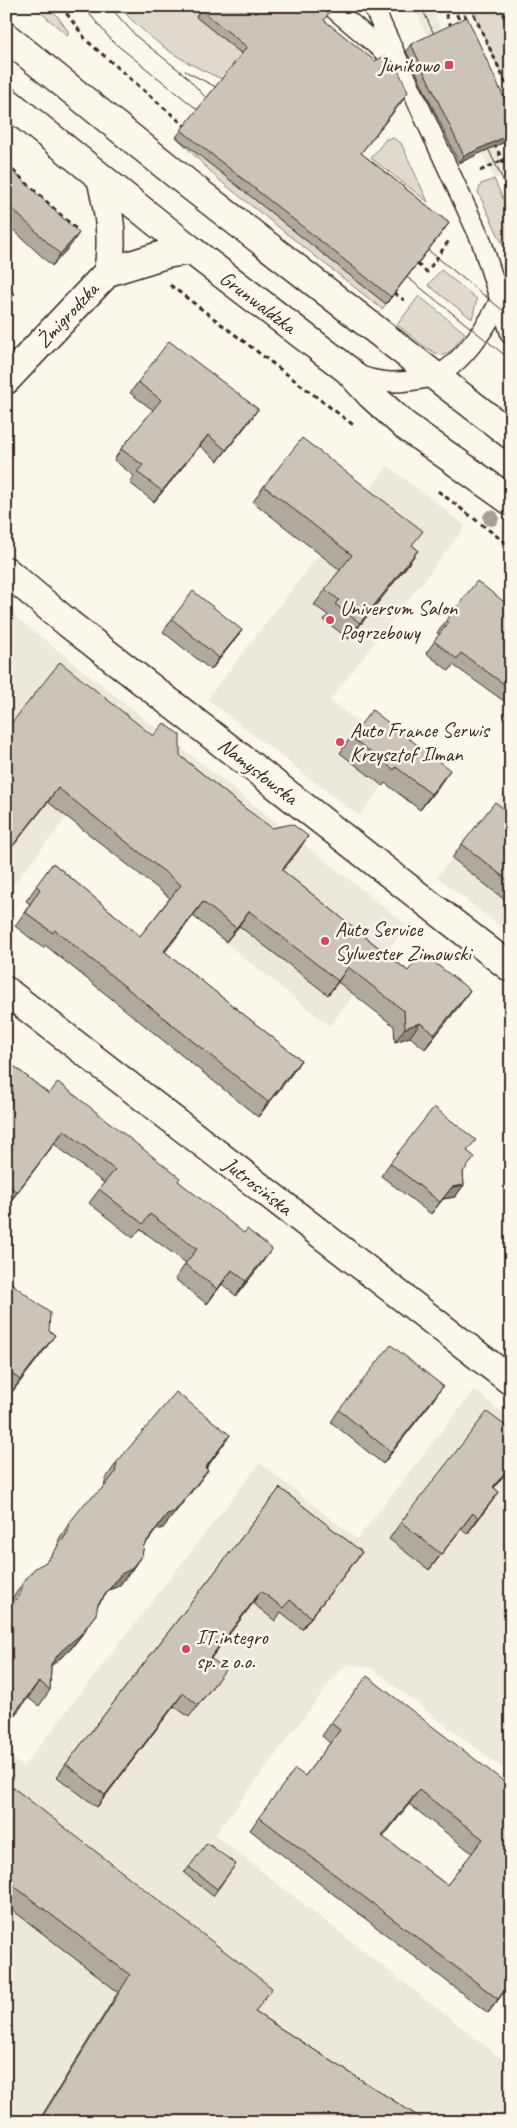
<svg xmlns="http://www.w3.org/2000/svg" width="517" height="2128" font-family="Caveat,sans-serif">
  <rect width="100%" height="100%" fill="#fbf7ec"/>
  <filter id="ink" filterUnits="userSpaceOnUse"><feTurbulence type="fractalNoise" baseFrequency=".02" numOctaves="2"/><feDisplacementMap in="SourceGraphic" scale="10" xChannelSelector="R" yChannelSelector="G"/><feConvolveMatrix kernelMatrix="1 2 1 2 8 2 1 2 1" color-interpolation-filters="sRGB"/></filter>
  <g filter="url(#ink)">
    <g fill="#ede8dd">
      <path d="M413,6H431L508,173L494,179Z"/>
      <path d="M388,466L466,526L330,700L404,759L359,816L207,699Z"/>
      <path d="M6,608L28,627L407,925L330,1026L67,817L6,894Z"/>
      <path d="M511,784V935L437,877Z"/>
      <path d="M474,1390L511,1419V1775L371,1668L348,1664L332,1680L215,1835L511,2066V2122H6V1754L23,1767L260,1463L357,1539Z"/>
    </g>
    <g fill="#dfd9ce" stroke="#8d8276">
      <path d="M33,6H50L68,31V36Z"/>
      <path d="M118,6H189L198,14L196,17L242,54L222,79C177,60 152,41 118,6Z"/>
      <path d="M470,6H511V94Z"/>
      <path d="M176,137L386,304L382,309L219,180Z"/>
      <path d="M393,138L401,143L428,202L371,158L386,139Z"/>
      <path d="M494,179L511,216V262L478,192L481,184Z"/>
      <path d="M441,270L477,299L472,319L428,285Z"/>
      <path d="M419,296L465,333C460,339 451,354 443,355C433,356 406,331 397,325Z"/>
    </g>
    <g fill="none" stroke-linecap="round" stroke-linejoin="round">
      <defs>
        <g id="service">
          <path d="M373,6L481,240L511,335"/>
          <path d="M333,8L394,60"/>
          <path d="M353,373C376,383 397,384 422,379C426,378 432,378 437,376C461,363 490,324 500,299"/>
        </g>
        <g id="minor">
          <path d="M101,178C109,212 114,237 108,272"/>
          <path d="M6,380L108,272L166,254L191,250"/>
          <path d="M6,571L69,624L511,968"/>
          <path d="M6,991L511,1381"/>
        </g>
        <g id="tertiary">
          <path d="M6,37L192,187L511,435"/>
          <path d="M6,101L191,250L348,370L371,395L404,425L511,501"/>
        </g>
      </defs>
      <use href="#service" stroke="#3b2a1e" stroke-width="22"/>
      <use href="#minor" stroke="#3b2a1e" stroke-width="31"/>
      <use href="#tertiary" stroke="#3b2a1e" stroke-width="31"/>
      <g stroke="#3b2a1e" stroke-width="3" stroke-dasharray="5 4" stroke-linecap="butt">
        <path d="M61,6L87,41L185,126"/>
        <path d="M442,6L452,28"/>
        <path d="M453,6L461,24"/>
        <path d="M461,6L468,22"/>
        <path d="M470,6L511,94"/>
        <path d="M500,6L511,34"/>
        <path d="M499,88L511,113"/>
        <path d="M503,139L511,154"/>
        <path d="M494,143L511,178"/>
        <path d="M6,164L77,230"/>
        <path d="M480,171L511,156"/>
        <path d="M417,264L427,272L450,239"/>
        <path d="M170,285L356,427"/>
        <path d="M394,293L404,300"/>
        <path d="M438,491L511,547"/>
      </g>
      <use href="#service" stroke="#fbf7ec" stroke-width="19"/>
      <use href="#minor" stroke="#fbf7ec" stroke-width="28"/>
      <use href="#tertiary" stroke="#fbf7ec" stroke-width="28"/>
      <g stroke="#3b2a1e" stroke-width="1">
        <path d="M83,6L112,41L198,110"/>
        <path d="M109,6L137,37L185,75L207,99"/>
        <path d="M421,6L439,45"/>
        <path d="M185,71L216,87"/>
        <path d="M483,138L511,197"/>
        <path d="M428,250L511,317"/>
        <path d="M407,277L511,360"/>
      </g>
    </g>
    <circle fill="#a89e93" cx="491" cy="518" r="8"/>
    <g fill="#afa99f" stroke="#3b2a1e" fill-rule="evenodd">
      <path d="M203,6L324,20L404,99L361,153L449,223L386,304L176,137L242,54L196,17Z"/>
      <path d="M411,44L511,113V139L459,163L406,51Z"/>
      <path d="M6,165L71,245L52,266L6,223Z"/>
      <path d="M138,382L258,409L218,461L200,446L154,502L130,483L134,476L114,460L121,449L153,410L130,393Z"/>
      <path d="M264,486L413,546L418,550L407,566L349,639L324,620L328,615L314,605L340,570L253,502Z"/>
      <path d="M511,607V706L453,665L449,671L426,653L440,634L437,633L446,621Z"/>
      <path d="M172,619L242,630L233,642L211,670L163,632Z"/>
      <path d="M6,730L153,736L180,755L183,758L242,806L298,851L282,870L408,971L470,990L460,1005L425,1049L410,1037L395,1042L394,1026L338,982L328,995L239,926L226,942L193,916L165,952L301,1060L291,1075L258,1117L45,945L43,948L15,926L30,904L26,901L53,863L140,936L170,898L48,802Z"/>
      <path d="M351,737L439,786L420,810L385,783L383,786L340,753Z"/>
      <path d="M511,814V905L452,858L462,844Z"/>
      <path d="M6,1060L49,1094L178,1181L262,1263L236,1296L222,1284L207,1304L175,1279L186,1263L140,1229L133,1238L89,1203L104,1183L54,1144L7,1206H6Z"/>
      <path d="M468,1151L463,1173L464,1185L455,1197L443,1199L431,1214L381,1176L390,1163Z"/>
      <path d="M6,1279L49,1331L55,1335L43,1352L9,1396L6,1394Z"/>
      <path d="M434,1399L383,1464L331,1422L339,1410Z"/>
      <path d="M230,1435L206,1469L208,1470L196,1486L163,1528L156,1530L147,1542L144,1545L142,1555L131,1571L119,1586L109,1590L98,1605L85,1631L70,1650L51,1666L50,1690L39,1706L28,1698L6,1726V1613L10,1608L12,1599L23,1583L46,1562L57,1548L59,1539L70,1522L104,1488L106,1478L117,1462Z"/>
      <path d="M511,1466L494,1488L499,1492L487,1508L467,1534L461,1529L429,1570L389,1539L401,1522Z"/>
      <path d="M280,1488L362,1552L353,1564L302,1629L281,1612L275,1621L253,1603L211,1658L217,1681L189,1717L174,1706L97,1807L57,1777L66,1764Z"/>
      <path d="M331,1723L511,1787V1983L488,2013L250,1830L259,1817L305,1776L330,1743L322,1736ZM409,1804L472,1853L447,1885L383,1837Z"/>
      <path d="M6,1782L255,2012L427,2122H38L118,1992L6,1905Z"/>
      <path d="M236,1864L213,1896L184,1873L189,1867Z"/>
    </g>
    <g fill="#8f8982" stroke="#3b2a1e">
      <path d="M511,134V139L459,163L464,156Z"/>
      <path d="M449,223L444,230L386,304L391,297Z"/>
      <path d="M79,233L71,245L52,266L60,254Z"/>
      <path d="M15,294L7,305L6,306V303Z"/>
      <path d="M258,409L250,421L218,461L226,450Z"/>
      <path d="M208,435L200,446L154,502L162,491Z"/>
      <path d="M418,550L407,566L349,639L360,623Z"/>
      <path d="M242,630L233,642L211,670L219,658Z"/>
      <path d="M450,770L439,786L420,810L431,794Z"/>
      <path d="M58,788L48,802L6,855V854Z"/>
      <path d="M308,836L298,851L272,884L282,870Z"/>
      <path d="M203,902L193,916L154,966L164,951Z"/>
      <path d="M249,911L239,926L226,942L236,928Z"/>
      <path d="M348,967L338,982L328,995Z"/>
      <path d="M470,990L460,1005L425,1049L435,1034Z"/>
      <path d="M420,1023L410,1037L395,1042L405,1028Z"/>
      <path d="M301,1060L291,1075L258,1117L268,1102Z"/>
      <path d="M64,1130L54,1144L7,1206L17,1192Z"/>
      <path d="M464,1185L455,1197L443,1199L431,1214L452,1187Z"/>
      <path d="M272,1249L262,1263L236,1296L246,1281Z"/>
      <path d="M232,1270L222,1284L207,1304L217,1289Z"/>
      <path d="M55,1335L43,1352L9,1396L20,1380Z"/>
      <path d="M12,1374L6,1382V1377Z"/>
      <path d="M443,1386L434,1399L383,1464L391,1452Z"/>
      <path d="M230,1435L219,1451L194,1484L205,1468Z"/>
      <path d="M511,1465V1466L482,1503L493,1487Z"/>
      <path d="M208,1470L196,1486L163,1528L156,1530L147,1542L167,1514Z"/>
      <path d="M499,1492L487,1508L467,1534L478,1518Z"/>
      <path d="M473,1513L461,1529L429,1570L441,1554Z"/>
      <path d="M362,1552L353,1564L302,1629L311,1617Z"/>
      <path d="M142,1555L119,1586L109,1590L95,1609L121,1574Z"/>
      <path d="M261,1591L253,1603L202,1670L210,1658Z"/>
      <path d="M96,1614L70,1650L49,1667L39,1680L61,1651Z"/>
      <path d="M39,1681L28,1698L6,1726L13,1715Z"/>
      <path d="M183,1693L174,1706L97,1807L105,1795Z"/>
      <path d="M419,1790L409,1804L373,1850L382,1836Z"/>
      <path d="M511,1982V1983L488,2013L498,1999Z"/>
    </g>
    <g fill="#ccc4b9" stroke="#3b2a1e" fill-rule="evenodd">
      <path d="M203,6H329L331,10L324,20L375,61L385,56L395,63L408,92L361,153L449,223L391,297L181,130L247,47L201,10Z"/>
      <path d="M467,17L511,113V134L464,156L411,44Z"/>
      <path d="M6,165L79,233L60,254L6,203Z"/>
      <path d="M6,286L15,294L6,303Z"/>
      <path d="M169,341L258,409L226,450L208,435L162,491L137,472L143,465L121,449L161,400L138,382Z"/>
      <path d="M302,438L423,531L412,545L418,550L360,623L335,604L339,600L325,589L352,555L264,486Z"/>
      <path d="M477,581L511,607V689L461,653L457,659L434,641L448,623L446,621Z"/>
      <path d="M193,591L242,630L219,658L172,619Z"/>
      <path d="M60,662L153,736L164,723L180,735V755L183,758L242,806L272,828L292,824L308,836L282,870L408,971L422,953L470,990L435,1034L420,1023L405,1028L404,1011L348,967L338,981L249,911L236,928L203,902L164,951L301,1060L268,1102L55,930L53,933L25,912L40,889L36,886L53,863L140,936L181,885L58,788L6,854V730Z"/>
      <path d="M372,710L450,770L431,794L396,767L394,770L351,737Z"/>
      <path d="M495,802L511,814V883L462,844Z"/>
      <path d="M6,1060L49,1094L58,1082L180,1178L178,1181L244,1233L247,1229L272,1249L246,1281L232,1270L217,1289L185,1264L197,1249L150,1214L143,1224L99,1189L115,1170L64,1130L17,1192L6,1183Z"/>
      <path d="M434,1107L476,1140L467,1151L475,1157L463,1172L464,1185L452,1187L440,1202L390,1163Z"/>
      <path d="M6,1279L50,1313L49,1331L55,1335L20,1380L12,1374L6,1377Z"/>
      <path d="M391,1345L443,1386L391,1452L339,1410Z"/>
      <path d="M176,1392L230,1435L205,1468L208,1470L174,1512L167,1514L158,1526L144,1545L142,1555L131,1569L121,1574L107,1592L98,1604L96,1614L81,1634L61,1651L51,1664L50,1690L39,1681L13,1715L6,1709V1613L21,1593L23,1583L35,1568L46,1562L52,1555L68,1532L70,1522L85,1503L104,1487L115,1473L117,1462Z"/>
      <path d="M487,1412L511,1430V1465L493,1487L499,1492L478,1518L473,1513L441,1554L401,1522Z"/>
      <path d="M280,1488L362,1552L311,1617L290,1600L283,1608L261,1591L210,1658L226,1669L198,1705L183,1693L105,1795L66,1764Z"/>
      <path d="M367,1676L511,1787V1982L498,1999L259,1817L295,1769L305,1776L340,1730L331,1723ZM419,1790L483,1839L447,1885L382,1836Z"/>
      <path d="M6,1782L272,1988L255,2012L427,2122H39L130,1975L6,1880Z"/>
      <path d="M207,1843L236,1864L217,1889L189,1867Z"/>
    </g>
  </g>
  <g fill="#d1495b" stroke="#fbf7ec" stroke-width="2">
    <rect x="444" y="60" width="10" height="10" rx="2.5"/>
    <circle cx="330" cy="620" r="5"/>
    <circle cx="340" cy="742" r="5"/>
    <circle cx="325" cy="941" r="5"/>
    <circle cx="186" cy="1649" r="5"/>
  </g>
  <g text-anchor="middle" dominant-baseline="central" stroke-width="5" stroke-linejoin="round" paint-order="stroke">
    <g font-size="21" fill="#3b2a1e" stroke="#fbf7ec" text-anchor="start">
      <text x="439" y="65" text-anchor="end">Junikowo</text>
      <text x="340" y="608">Universum Salon<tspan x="340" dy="24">Pogrzebowy</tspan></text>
      <text x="350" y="730">Auto France Serwis<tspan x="350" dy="24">Krzysztof Ilman</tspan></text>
      <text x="335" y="929">Auto Service<tspan x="335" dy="24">Sylwester Zimowski</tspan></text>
      <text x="196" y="1637">IT.integro<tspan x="196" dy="24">sp. z o.o.</tspan></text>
    </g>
    <g font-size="21" fill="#3b2a1e" stroke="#fbf7ec">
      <text transform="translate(258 302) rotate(37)">Grunwaldzka</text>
      <text transform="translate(67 315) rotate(-47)">Żmigrodzka</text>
      <text transform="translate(258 771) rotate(38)">Namysłowska</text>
      <text transform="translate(258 1186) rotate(38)">Jutrosińska</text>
    </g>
  </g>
  <rect width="517" height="2128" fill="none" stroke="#fbf7ec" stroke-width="25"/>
  <rect x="12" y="12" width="492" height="2103" fill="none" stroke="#3b2a1e" stroke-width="2" filter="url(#ink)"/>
</svg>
